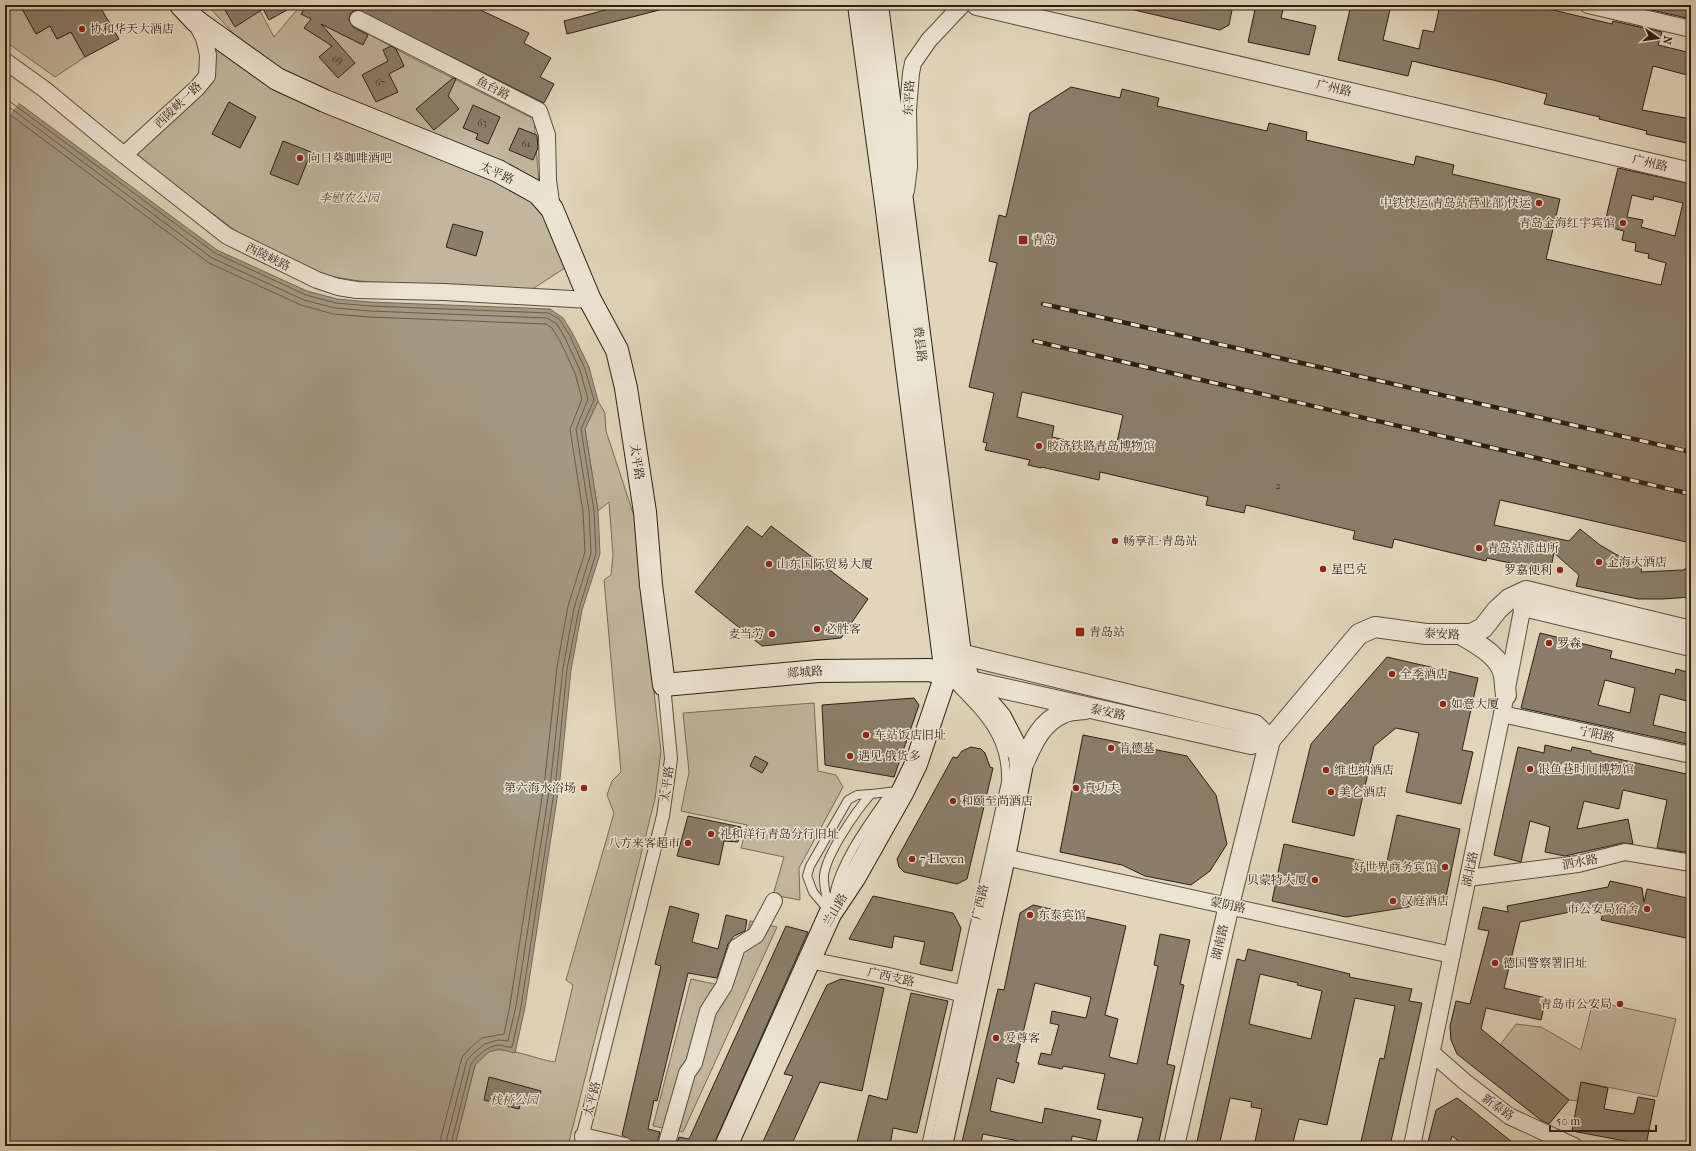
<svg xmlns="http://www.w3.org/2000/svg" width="1696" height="1151" font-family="'IM FELL French Canon','Noto Serif SC',serif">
  <rect width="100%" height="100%" fill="#e1d6ba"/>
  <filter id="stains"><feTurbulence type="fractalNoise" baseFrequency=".005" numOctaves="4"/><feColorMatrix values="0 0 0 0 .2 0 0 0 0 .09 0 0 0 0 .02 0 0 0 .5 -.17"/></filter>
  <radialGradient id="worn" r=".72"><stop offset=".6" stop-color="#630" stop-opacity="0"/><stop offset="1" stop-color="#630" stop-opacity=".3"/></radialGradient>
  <g fill="#c2b79e" stroke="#776b59">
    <path d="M5,5H20L36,34L50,26L57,39L71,32L85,57L55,77L5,41Z"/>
    <path d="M207,5H257L274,37L301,5H324L341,19L407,55L534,119L539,185L574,262L531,290L498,293L360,281L322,275L236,231L130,151L197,88L204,38L236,49L233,33Z"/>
    <path d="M598,401L605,413L606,431L638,528L644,609L661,751L655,799L568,1146H456V1141L475,1065C479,1061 483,1055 488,1052C502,1044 538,1060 555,1062L573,985L566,980L614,813L607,795L612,781L621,772L604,580L611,575L613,555L609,502L598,511L585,429Z"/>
    <path d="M814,703L818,771L836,775L843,787L799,868L800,900L773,895L784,857L741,848L747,825L681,811L689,772L683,713Z"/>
    <path d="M750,921L777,927L683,1132L653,1126L691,979L724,986L745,942Z"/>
    <path d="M1593,1001L1676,1019L1657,1097L1582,1082L1578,1101L1569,1100L1500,1045L1516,1024L1541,1027L1581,1050Z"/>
  </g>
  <path fill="#a39882" stroke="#736856" d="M5,93L217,250L307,291L337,299L370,302L550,309L563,318L573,334L589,367L598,401L585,429L598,511L600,554L582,610L571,670L560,779L525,1007L515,1053L499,1049L489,1052L475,1065L456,1141V1146H5Z"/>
  <path fill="#e1d6ba" d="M8,94L19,103L5,121V99Z"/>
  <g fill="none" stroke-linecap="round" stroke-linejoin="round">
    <g stroke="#685c4b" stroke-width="1">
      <path d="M5,98L215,253L306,295L336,303L370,306L549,313L560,320L570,336L585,369L594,400L581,429L594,511L596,553L579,609L567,669L556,779L521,1007L512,1047C508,1048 503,1045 499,1045C487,1046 478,1055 471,1064L452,1140V1146"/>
      <path d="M5,104L212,258L304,300L335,308L370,311L547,318L557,324L565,338L580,370L588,399L576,429L589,511L591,553L574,608L563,668L551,778L516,1006L508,1041L498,1040L485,1044L476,1051L467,1060L447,1138V1146"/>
      <path d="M5,111L209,263L301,305L333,314L369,317L546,324L552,328L560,341L575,373L582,399L570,429L583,512L585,552L568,606L557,667L545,778L510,1005L504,1034L482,1038L471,1047L462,1057L441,1137V1146"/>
    </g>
  </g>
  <g fill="#8a7e6a" stroke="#2c1f14" fill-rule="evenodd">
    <path d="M20,5H99L119,39L85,57L71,32L57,39L50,26L36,34Z"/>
    <path d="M222,5H296L269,20L263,9L235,27Z"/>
    <path d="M307,5H470L529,33L524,43L551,58L540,77L554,84L544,103L358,10L353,11L350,14L349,20L353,27L368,35L363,45L321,24L355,63L338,78L319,57L332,46L304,28L311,19L301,14Z"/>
    <path d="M624,5H662L663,9L567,34L564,21Z"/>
    <path d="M1131,5H1233L1229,25L1220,30L1130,9Z"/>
    <path d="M1256,5H1284L1281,18L1316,26L1309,55L1248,42Z"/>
    <path d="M1351,5H1391L1383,40L1419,49L1423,30L1434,32L1440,5H1532L1612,24L1613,21L1662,32L1658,45L1691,53V76L1653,66L1642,110L1691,119V144L1646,134L1647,131L1599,119L1600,117L1544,104L1547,94L1493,80L1412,61L1408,76L1338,60Z"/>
    <path d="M1630,5H1691V19Z"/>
    <path d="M391,46L396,49L404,66L389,74L398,92L376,102L362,75L388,61L383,50Z"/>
    <path d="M453,78L456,79L448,96L459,109L434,130L416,109Z"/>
    <path d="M1071,87L1120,98L1122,89L1159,98L1157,106L1267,131L1269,123L1307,132L1306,140L1414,165L1416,156L1454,165L1452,174L1560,199L1546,259L1661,285L1666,263L1648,258L1649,254L1635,251L1636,243L1622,240L1624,231L1604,226L1618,168L1691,184V543L1500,500L1494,525L1569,541L1580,529L1600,545L1624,559L1642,565L1641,572L1683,570L1691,566V597L1663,599H1638L1576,586L1579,575L1554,553L1550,572L1487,558L1486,561L1394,539L1392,548L1353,539L1355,531L1246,505L1244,513L1206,505L1208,497L1100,472L1099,480L1041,467V468L1028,465L1030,460L985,450L987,443L983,442L994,393L969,387L997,263L989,261L999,215L1006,217L1030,113ZM1632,195L1653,200L1654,196L1683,203L1675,236L1641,227L1643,220L1627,217ZM1022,392L1123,415L1115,451L1052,437L1054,426L1017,417Z"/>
    <path d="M229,102L256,117L240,148L212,134Z"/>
    <path d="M473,105L500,117L488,144L476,139L478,134L463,128Z"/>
    <path d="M519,128L537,135L538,148L533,160L509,150Z"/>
    <path d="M283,141L311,152L298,185L270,174Z"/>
    <path d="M453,224L483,232L476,256L446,247Z"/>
    <path d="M747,526L762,537L771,526L868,599L841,638L762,646L695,592Z"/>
    <path d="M1540,633L1612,651L1610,658L1675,674L1676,669L1691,673V702L1660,694L1653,725L1691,734V745L1521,708ZM1605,680L1635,688L1630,713L1598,705Z"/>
    <path d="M1387,657L1478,678L1462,750L1473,752L1461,804L1406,792L1419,733L1396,728L1374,746L1354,836L1292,822L1311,744Z"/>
    <path d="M914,698L919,705L894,777L825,765L822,705Z"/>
    <path d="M1083,735L1187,756L1216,795L1227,844L1210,871L1191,885L1145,876L1122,865L1060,852Z"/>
    <path d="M1545,745L1571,751L1572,747L1591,751V753L1691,775V853L1657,848L1667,800L1623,790L1619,809L1584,801L1577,829L1628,819L1633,844L1623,843L1565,856L1545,852L1550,827L1530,821L1521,862L1494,855L1518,747L1544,753Z"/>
    <path d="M971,747L981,749L985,753L990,767L993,768L967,879L957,884L904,872L899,867L897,859L953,757L957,758L962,751Z"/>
    <path d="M755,756L768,763L762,773L750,766Z"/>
    <path d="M1397,815L1460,829L1445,901L1346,917L1272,901L1284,844L1386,866Z"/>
    <path d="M688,816L741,827L738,842L724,841L719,865L677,856Z"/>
    <path d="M1610,881L1642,888L1644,902L1647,889L1691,899V939L1601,920L1605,905L1520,922L1504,988L1546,998L1541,1020L1486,1008L1481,1029L1569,1100L1549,1124L1542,1121L1457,1054L1451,1040L1450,1026L1456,1001L1470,1004L1489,931L1478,929L1483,907L1508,912L1507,906L1608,887Z"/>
    <path d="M873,896L953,913L961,928L952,971L920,964L925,942L894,936L892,948L849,939Z"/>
    <path d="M1033,905L1126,926L1105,1015L1118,1019L1109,1057L1137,1064L1158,966L1154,965L1160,934L1190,940L1180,984L1184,985L1167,1064L1175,1066L1158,1146H1136L1143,1118L1097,1109L1105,1074L1063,1066L1062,1069L1038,1064L1041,1053L1051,1055L1059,1025L1050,1023L1052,1011L1086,1018L1091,997L1035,983L1016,1062L1019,1063L1014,1083L997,1078L990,1111L1042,1123L1045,1108L1101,1120L1096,1141L1072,1136L1071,1146H1017L1018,1141L983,1134L980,1146H961L998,989L1004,990L1020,913Z"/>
    <path d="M670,906L699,914L692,942L718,949L726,915L747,920L745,931L734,936L728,944L717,978L688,973L657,1101L654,1100L648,1129L660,1132L656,1146L632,1141L622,1135L661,966L655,964Z"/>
    <path d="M786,926L808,932L713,1146H676L679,1137L689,1139Z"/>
    <path d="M1248,949L1350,974L1349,977L1412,989L1409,1001L1422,1003L1390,1146H1360L1380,1058L1384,1059L1395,1006L1355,998L1327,1125L1299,1119L1292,1146H1254L1262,1109L1251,1107L1252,1102L1230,1098L1219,1146H1196L1237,959L1245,961ZM1260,974L1298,983L1297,985L1322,991L1311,1039L1249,1024Z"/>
    <path d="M841,979L884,988L862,1091L820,1082L791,1146H761L793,1076L784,1074L827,985Z"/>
    <path d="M911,993L948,1001L917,1133L893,1128L890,1146H856L869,1095L887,1100Z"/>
    <path d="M489,1077L541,1091L537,1104L521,1100L519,1109L484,1100Z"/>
    <path d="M1581,1082L1608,1088L1604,1109L1634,1114L1638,1097L1655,1100L1646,1145L1572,1131Z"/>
    <path d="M1457,1098L1461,1101L1517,1146H1465L1452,1136L1449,1146H1427L1436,1110Z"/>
  </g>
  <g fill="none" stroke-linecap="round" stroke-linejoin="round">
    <defs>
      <g id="service">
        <path d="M834,895C841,860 870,822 890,793"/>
        <path d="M829,909C827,898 823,886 824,875C827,853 856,811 871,794L898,791"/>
        <path d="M829,911L813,892L807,876L810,866L848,800L857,795L871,794"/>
        <path d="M926,1146L1006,782C1008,736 982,713 952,682"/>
      </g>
      <path id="pedestrian" d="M580,1146L663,816L671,759L664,685"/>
      <g id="minor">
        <path d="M1588,5L1691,29"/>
        <path d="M358,19L539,111L547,135L548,180L552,209"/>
        <path d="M5,61L44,89L124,155L227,236L317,280L338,287L357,290L444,292L590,300"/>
        <path d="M124,155L197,88L207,76L208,55L204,38L196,23"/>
        <path d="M906,191L909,167L908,110L911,73L913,63L929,40L962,5"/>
        <path d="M1502,714L1691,755"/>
        <path d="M1004,857L1452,955"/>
        <path d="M1468,878L1578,864L1625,852L1691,863"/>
        <path d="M809,960L884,975L973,996"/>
        <path d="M1432,1053L1464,1081L1509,1116L1574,1146"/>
        <path d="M583,1136L625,1146"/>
        <path d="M666,1146L687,1073L694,1063L708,1011L724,986L737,947L756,935L774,901"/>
        <path d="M1412,1146L1502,714L1525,595"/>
      </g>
      <g id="tertiary">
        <path d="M977,5L1691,173"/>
        <path d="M1523,606L1691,646"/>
        <path d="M1462,635C1477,644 1501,656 1504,676C1505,682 1505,689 1506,695"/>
        <path d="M960,654L1255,725L1270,740"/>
        <path d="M961,679L1251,744L1270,740L1359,634L1375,627L1426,634H1471L1483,628L1497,610L1509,599L1526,591L1691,631"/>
        <path d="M1021,769C1031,747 1039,723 1063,713C1069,710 1078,710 1085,709"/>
        <path d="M1174,1146L1229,905L1270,740"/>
      </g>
      <g id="secondary">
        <path d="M181,5L196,21L277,79L325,101L498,171L538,193L552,209L590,300L617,350L626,388L645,512L651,585L664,685L818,671L930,670L946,675"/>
        <path d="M859,5L886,203L946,675"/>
        <path d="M877,5L960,654L969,681L1000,717L1020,756L1021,769L1004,857L941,1146"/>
        <path d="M726,1146L830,914L854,878L903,791L916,764L946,675L954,664"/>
      </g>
    </defs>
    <use href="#service" stroke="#594d3e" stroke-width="10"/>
    <use href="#pedestrian" stroke="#594d3e" stroke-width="14"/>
    <use href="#minor" stroke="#594d3e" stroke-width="18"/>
    <use href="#tertiary" stroke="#594d3e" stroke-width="22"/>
    <use href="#secondary" stroke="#2c1f14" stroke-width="24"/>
    <use href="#service" stroke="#ece4d2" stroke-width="8"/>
    <use href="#pedestrian" stroke="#ece4d2" stroke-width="12"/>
    <use href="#minor" stroke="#ece4d2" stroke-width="16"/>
    <use href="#tertiary" stroke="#ece4d2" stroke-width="20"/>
    <use href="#secondary" stroke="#ece4d2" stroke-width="22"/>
    <defs>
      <g id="rail">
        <path d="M1043,304L1691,452"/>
        <path d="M1034,341L1691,494"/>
      </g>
    </defs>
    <use href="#rail" stroke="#2c1f14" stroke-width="4.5"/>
    <use href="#rail" stroke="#ece4d2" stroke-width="3" stroke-dasharray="9" stroke-linecap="butt"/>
  </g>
  <g fill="#8f2418" stroke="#ece4d2" stroke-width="1.5">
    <circle cx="82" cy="29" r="4"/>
    <circle cx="300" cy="158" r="4"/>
    <circle cx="1539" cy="203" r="4"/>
    <circle cx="1623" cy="223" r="4"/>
    <rect x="1018" y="235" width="10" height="10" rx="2"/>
    <circle cx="1039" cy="446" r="4"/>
    <circle cx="1115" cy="541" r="4"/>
    <circle cx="1479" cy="548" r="4"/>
    <circle cx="1599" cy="562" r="4"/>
    <circle cx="769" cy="564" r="4"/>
    <circle cx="1323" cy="569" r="4"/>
    <circle cx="1560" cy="570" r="4"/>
    <circle cx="817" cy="629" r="4"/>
    <rect x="1075" y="627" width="10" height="10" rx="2"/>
    <circle cx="772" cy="634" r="4"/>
    <circle cx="1549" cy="643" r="4"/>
    <circle cx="1392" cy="674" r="4"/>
    <circle cx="1443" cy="704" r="4"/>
    <circle cx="866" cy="735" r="4"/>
    <circle cx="1111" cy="748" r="4"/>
    <circle cx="850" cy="756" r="4"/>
    <circle cx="1530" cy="769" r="4"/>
    <circle cx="1326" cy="770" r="4"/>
    <circle cx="584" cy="788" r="4"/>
    <circle cx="1076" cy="788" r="4"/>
    <circle cx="1331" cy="792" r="4"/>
    <circle cx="953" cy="801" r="4"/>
    <circle cx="711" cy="834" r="4"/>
    <circle cx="688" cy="843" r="4"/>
    <circle cx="912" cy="859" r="4"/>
    <circle cx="1445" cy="867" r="4"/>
    <circle cx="1315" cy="880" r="4"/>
    <circle cx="1393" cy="901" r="4"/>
    <circle cx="1647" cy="909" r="4"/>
    <circle cx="1030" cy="915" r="4"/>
    <circle cx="1495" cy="963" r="4"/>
    <circle cx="1620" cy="1004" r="4"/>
    <circle cx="996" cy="1038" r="4"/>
  </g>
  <g text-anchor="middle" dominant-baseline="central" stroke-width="3" stroke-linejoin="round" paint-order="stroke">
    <g font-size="10" fill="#44372a">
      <text x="337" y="60">69</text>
      <text x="380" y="83">67</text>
      <text x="482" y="123">63</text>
      <text x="526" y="144">61</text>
      <text x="1278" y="486">2</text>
    </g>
    <g font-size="12" fill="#2c1f14" stroke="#ece4d2" text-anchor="start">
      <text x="90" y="29">协和华天大酒店</text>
      <text x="308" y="158">向日葵咖啡酒吧</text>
      <text x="1531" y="203" text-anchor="end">中铁快运(青岛站营业部)快运</text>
      <text x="1615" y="223" text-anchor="end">青岛金海红宇宾馆</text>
      <text x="1032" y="240">青岛</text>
      <text x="1047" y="446">胶济铁路青岛博物馆</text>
      <text x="1123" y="541">畅享汇·青岛站</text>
      <text x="1487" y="548">青岛站派出所</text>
      <text x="1607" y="562">金海大酒店</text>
      <text x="777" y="564">山东国际贸易大厦</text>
      <text x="1331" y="569">星巴克</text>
      <text x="1552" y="570" text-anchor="end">罗嘉便利</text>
      <text x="825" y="629">必胜客</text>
      <text x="1089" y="632">青岛站</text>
      <text x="764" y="634" text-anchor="end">麦当劳</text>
      <text x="1557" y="643">罗森</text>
      <text x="1400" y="674">全季酒店</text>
      <text x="1451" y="704">如意大厦</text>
      <text x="874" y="735">车站饭店旧址</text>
      <text x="1119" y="748">肯德基</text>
      <text x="858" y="756">遇见·俄货多</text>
      <text x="1538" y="769">银鱼巷时间博物馆</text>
      <text x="1334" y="770">维也纳酒店</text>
      <text x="576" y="788" text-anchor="end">第六海水浴场</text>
      <text x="1084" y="788">真功夫</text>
      <text x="1339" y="792">美仑酒店</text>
      <text x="961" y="801">和颐至尚酒店</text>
      <text x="719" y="834">礼和洋行青岛分行旧址</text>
      <text x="680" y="843" text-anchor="end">八方来客超市</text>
      <text x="920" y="859">7-Eleven</text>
      <text x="1437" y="867" text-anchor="end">好世界商务宾馆</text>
      <text x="1307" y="880" text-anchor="end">贝蒙特大厦</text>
      <text x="1401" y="901">汉庭酒店</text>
      <text x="1639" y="909" text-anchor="end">市公安局宿舍</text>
      <text x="1038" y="915">东泰宾馆</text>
      <text x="1503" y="963">德国警察署旧址</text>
      <text x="1612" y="1004" text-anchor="end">青岛市公安局</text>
      <text x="1004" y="1038">爱尊客</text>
    </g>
    <g font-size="12" fill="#2c1f14" stroke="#ece4d2">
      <text transform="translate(493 88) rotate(27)">鱼台路</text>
      <text transform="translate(1334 88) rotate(13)">广州路</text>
      <text transform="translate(909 98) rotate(-87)">东平路</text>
      <text transform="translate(178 105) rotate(-44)">西陵峡一路</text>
      <text transform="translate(1650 163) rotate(13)">广州路</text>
      <text transform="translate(497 173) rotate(25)">太平路</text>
      <text transform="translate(268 257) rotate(26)">西陵峡路</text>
      <text transform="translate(920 344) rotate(83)">费县路</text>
      <text transform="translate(637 462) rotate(81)">太平路</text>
      <text transform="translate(1442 634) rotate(2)">泰安路</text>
      <text transform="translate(805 672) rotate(-4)">郯城路</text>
      <text transform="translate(1108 712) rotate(12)">泰安路</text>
      <text transform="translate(1597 734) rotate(12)">宁阳路</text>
      <text transform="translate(667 784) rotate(-82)">太平路</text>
      <text transform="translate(1580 862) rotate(-11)">泗水路</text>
      <text transform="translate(1470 869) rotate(-78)">湖北路</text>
      <text transform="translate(980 902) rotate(-77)">广西路</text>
      <text transform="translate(1228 905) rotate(12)">蒙阴路</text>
      <text transform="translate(835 910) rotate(-60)">兰山路</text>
      <text transform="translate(1220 942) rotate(-77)">湖南路</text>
      <text transform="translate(891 977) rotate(13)">广西支路</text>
      <text transform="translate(592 1099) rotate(-76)">太平路</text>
      <text transform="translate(1498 1107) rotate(35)">新泰路</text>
    </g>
    <g font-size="12" font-style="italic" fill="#524536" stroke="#ece4d2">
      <text x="349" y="198">李慰农公园</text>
      <text x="514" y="1100">栈桥公园</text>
    </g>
  </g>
  <rect width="1696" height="1151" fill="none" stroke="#e1d6ba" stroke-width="20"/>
  <rect x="6" y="6" width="1684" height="1139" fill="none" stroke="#2c1f14" stroke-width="2"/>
  <rect x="10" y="10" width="1676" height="1131" fill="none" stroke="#2c1f14"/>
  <g transform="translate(1658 38) rotate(103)" stroke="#ece4d2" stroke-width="3" paint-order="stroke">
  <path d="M0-3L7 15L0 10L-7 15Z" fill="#2c1f14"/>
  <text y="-6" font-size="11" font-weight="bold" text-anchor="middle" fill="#2c1f14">N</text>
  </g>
  <path d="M1550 1125v6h106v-6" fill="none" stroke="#2c1f14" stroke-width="2"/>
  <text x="1556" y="1125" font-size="12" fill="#2c1f14" stroke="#ece4d2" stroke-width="3" paint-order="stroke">50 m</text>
  <rect width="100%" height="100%" filter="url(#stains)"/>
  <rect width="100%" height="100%" fill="url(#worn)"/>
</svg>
